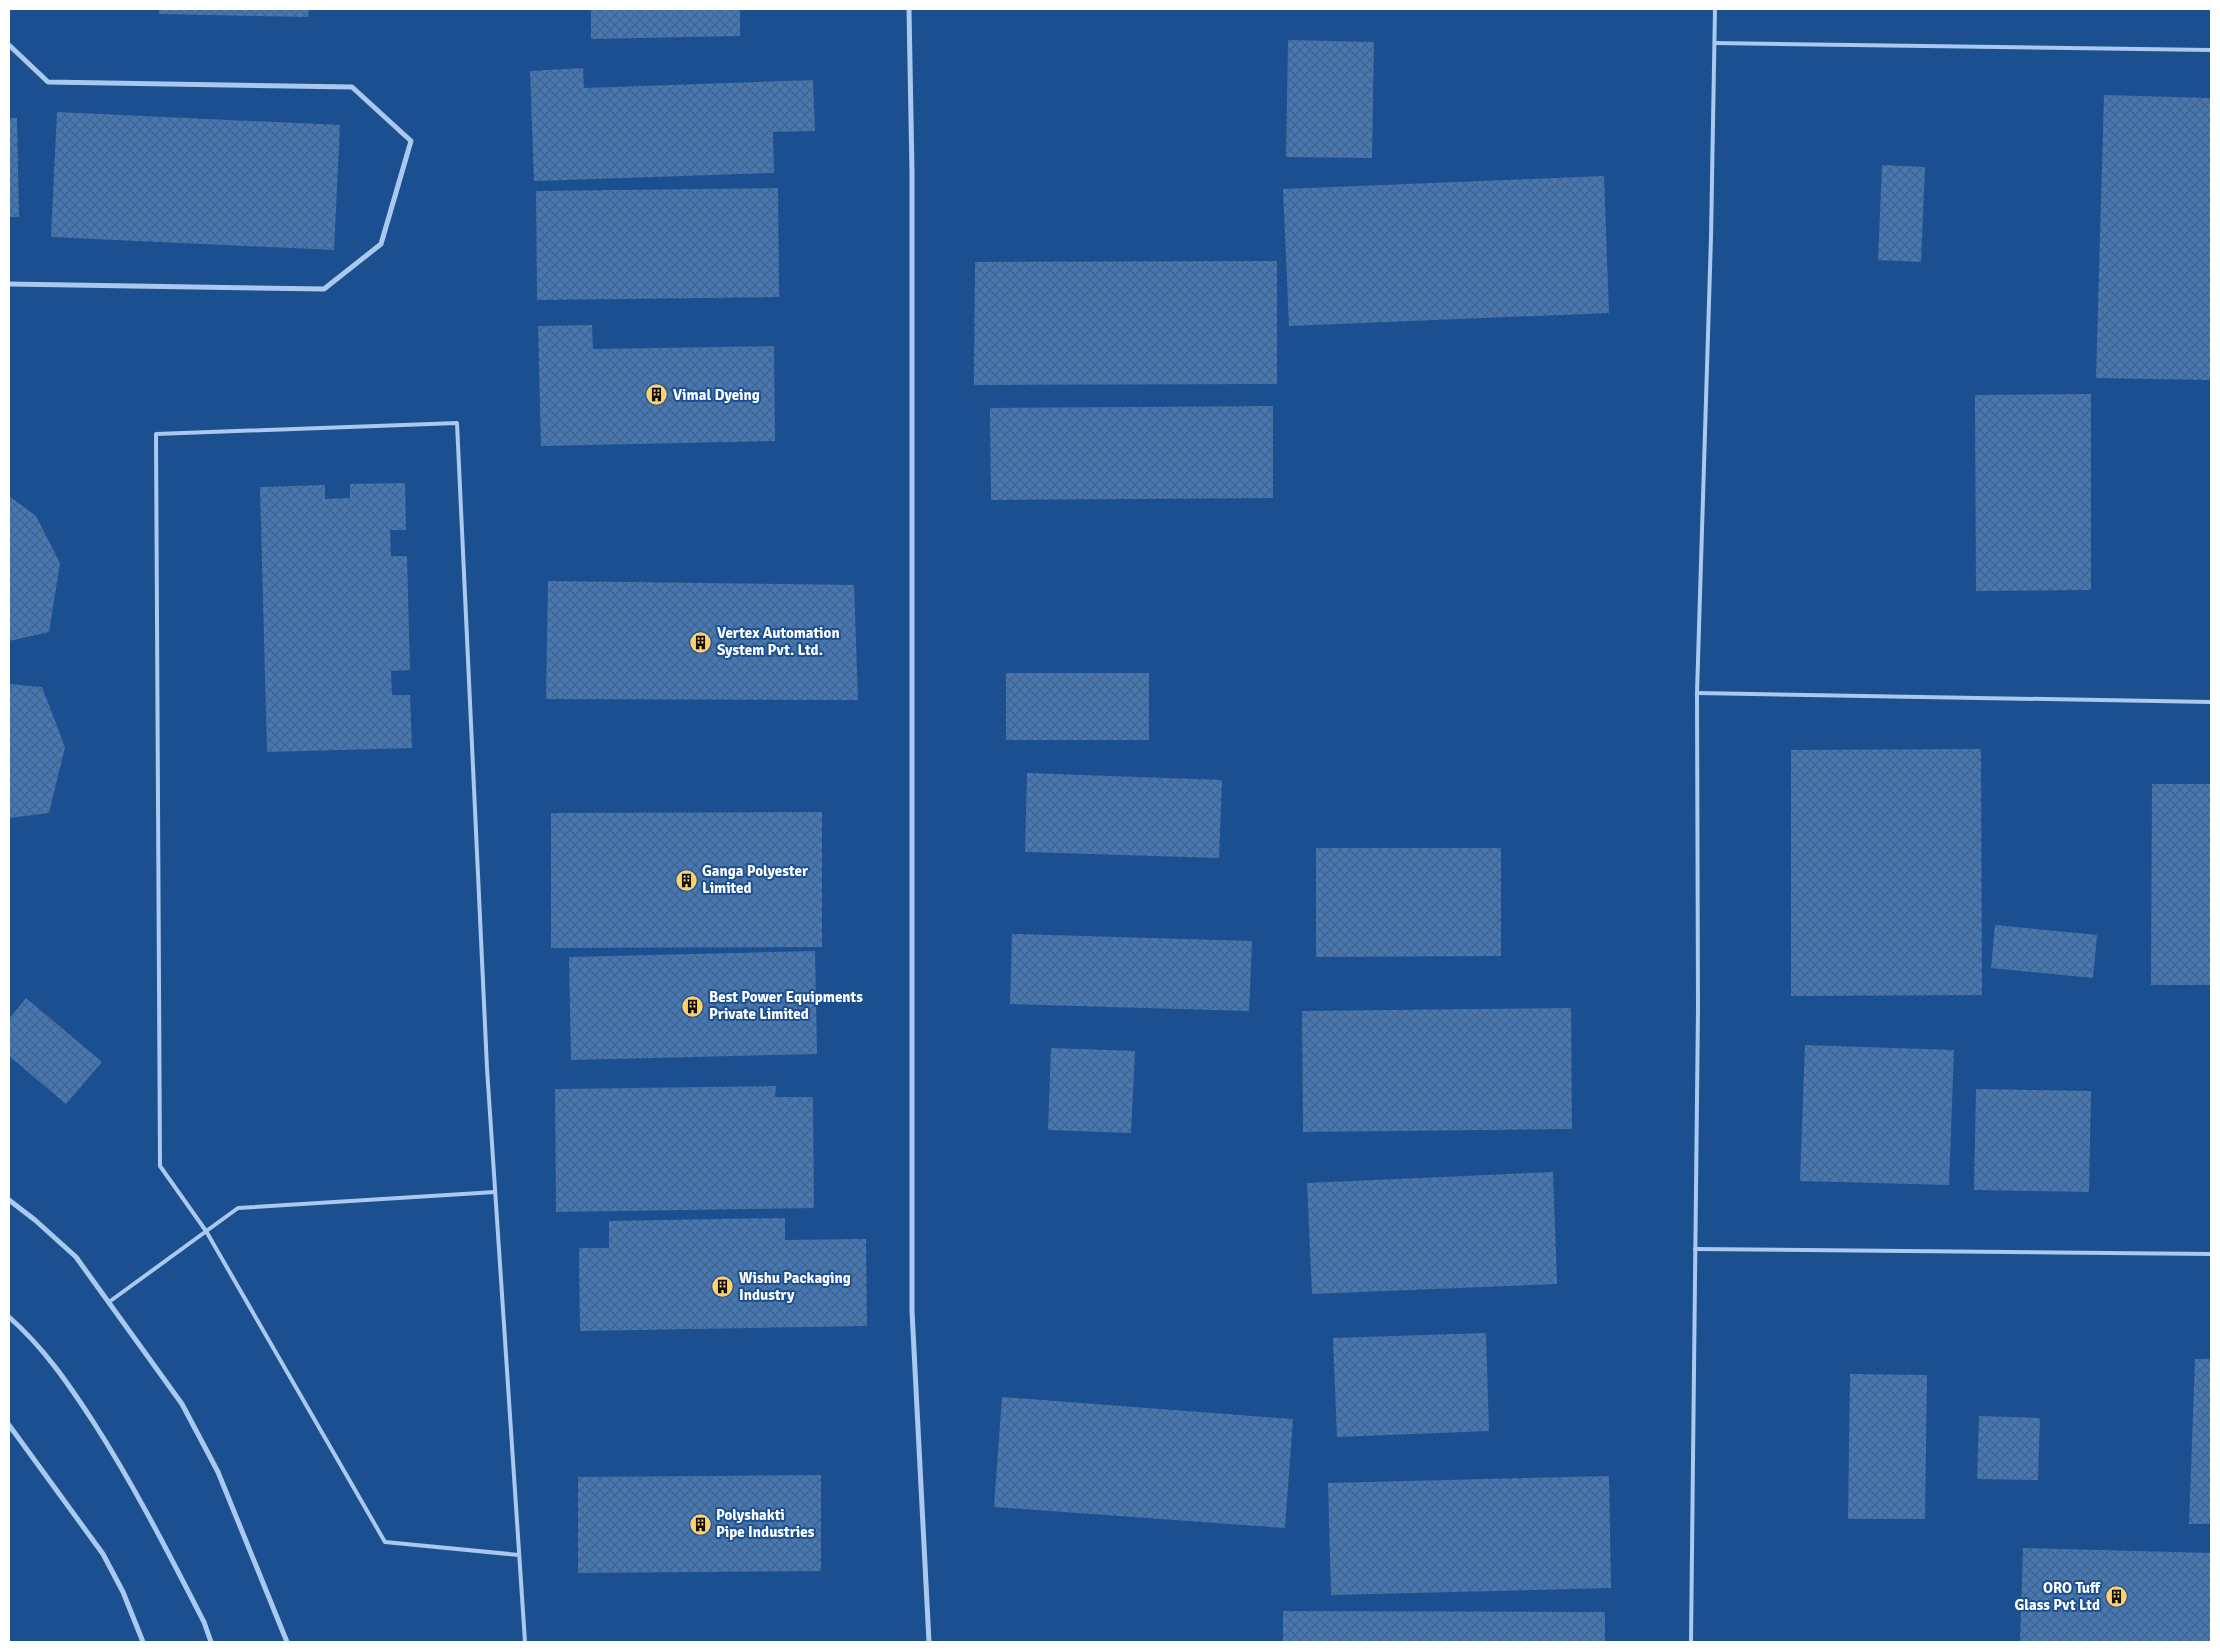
<svg xmlns="http://www.w3.org/2000/svg" width="2220" height="1651" font-family="Signika,sans-serif">
  <defs>
    <pattern id="building-cross-hatch" width="8" height="8" patternUnits="userSpaceOnUse" patternTransform="scale(1.25)"><rect width="8" height="8" fill="#4478b7"/><path d="M0 0l8 8M0 8l8-8" fill="none" stroke="#486282"/></pattern>
  </defs>
  <rect width="100%" height="100%" fill="#1b4f8f"/>
  <g fill="url(#building-cross-hatch)">
    <path d="M159,9H309L308,17L159,14Z"/>
    <path d="M591,9H740V36L591,39Z"/>
    <path d="M1288,40L1374,42L1372,158L1286,157Z"/>
    <path d="M583,68L584,88L813,80L815,131L773,132L774,173L534,181L530,71Z"/>
    <path d="M2104,95L2211,98V380L2096,378Z"/>
    <path d="M57,112L340,125L334,250L51,237Z"/>
    <path d="M9,118H17L19,217H9Z"/>
    <path d="M1882,165L1925,167L1921,262L1878,260Z"/>
    <path d="M1604,176L1609,313L1289,326L1283,189Z"/>
    <path d="M778,188L779,297L537,300L536,191Z"/>
    <path d="M1277,261V384L974,385L975,262Z"/>
    <path d="M592,325L593,349L774,346L775,441L541,446L538,326Z"/>
    <path d="M2091,394V590L1976,591L1975,395Z"/>
    <path d="M1273,406V498L991,500L990,408Z"/>
    <path d="M405,483L406,530H390L391,556H407L410,670L391,671L392,695H410L412,748L267,752L260,487L325,485V499L350,498V484Z"/>
    <path d="M9,496L36,516L60,563L49,632L9,641Z"/>
    <path d="M548,581L854,585L858,700L546,699Z"/>
    <rect x="1006" y="673" width="143" height="67"/>
    <path d="M9,684L42,687L65,747L49,813L9,818Z"/>
    <path d="M1981,749L1982,995L1791,996V750Z"/>
    <path d="M1027,773L1222,780L1219,858L1025,852Z"/>
    <path d="M2152,784H2211V985H2151Z"/>
    <path d="M822,812V947L551,948V813Z"/>
    <path d="M1316,848H1501V956L1316,957Z"/>
    <path d="M1995,925L2097,935L2093,978L1991,968Z"/>
    <path d="M1012,934L1252,941L1249,1011L1010,1004Z"/>
    <path d="M815,951L817,1054L571,1060L569,957Z"/>
    <path d="M26,998L102,1062L66,1104L9,1056V1019Z"/>
    <path d="M1571,1008L1572,1129L1303,1132L1302,1011Z"/>
    <path d="M1805,1045L1954,1050L1949,1185L1800,1181Z"/>
    <path d="M1051,1048L1135,1051L1131,1133L1048,1130Z"/>
    <path d="M776,1086L775,1097H813L814,1208L556,1212L555,1089Z"/>
    <path d="M1976,1089L2091,1091L2089,1192L1974,1190Z"/>
    <path d="M1553,1172L1557,1284L1312,1294L1307,1183Z"/>
    <path d="M785,1218V1240L866,1239L867,1326L580,1331L579,1248H609V1221Z"/>
    <path d="M1486,1333L1489,1431L1337,1437L1333,1338Z"/>
    <path d="M2195,1359H2211V1524H2189Z"/>
    <path d="M1850,1374L1927,1375L1925,1519H1848Z"/>
    <path d="M1002,1397L1293,1419L1285,1528L994,1507Z"/>
    <path d="M1979,1416L2040,1418L2038,1480L1977,1479Z"/>
    <path d="M821,1475V1571L578,1573V1477Z"/>
    <path d="M1609,1476L1611,1588L1331,1595L1328,1483Z"/>
    <path d="M2023,1548L2211,1553V1642H2020Z"/>
    <path d="M1283,1611L1605,1612V1642H1283Z"/>
  </g>
  <g fill="none" stroke-linecap="round" stroke-linejoin="round">
    <g stroke="#a9c9ee" stroke-width="4">
      <path d="M1715,43L2211,50"/>
      <path d="M1697,693L2211,702"/>
      <path d="M1695,1249L2211,1254"/>
      <path d="M109,1302L238,1208L495,1192"/>
      <path d="M519,1555L385,1542L206,1231L160,1166L156,434L457,423L487,1068L525,1642"/>
      <path d="M1691,1642L1698,1008L1697,693L1711,237L1715,9"/>
    </g>
    <g stroke="#a9c9ee" stroke-width="5">
      <path d="M909,9L912,173V1311L929,1642"/>
      <path d="M9,45L48,82L352,87L411,141L381,244L324,289L9,284"/>
      <path d="M9,1200L35,1220L76,1257L182,1404L218,1472L287,1642"/>
      <path d="M9,1317C44,1348 68,1383 94,1423C135,1487 169,1554 204,1622L211,1642"/>
      <path d="M9,1425L103,1554L123,1592L143,1642"/>
    </g>
  </g>
  <defs>
    <symbol id="building-disc" viewBox="-11 -11 22 22"><circle r="9.5" fill="#ffd166" stroke="#1b4f8f"/><path d="M-4-6H4V6H1V3H-1V6H-4ZM-2.5-4.3h1.7v1.8h-1.7ZM.8-4.3h1.7v1.8H.8ZM-2.5-1h1.7V.8h-1.7ZM.8-1h1.7V.8H.8Z" fill="#111"/></symbol>
  </defs>
  <g fill-rule="evenodd">
    <use href="#building-disc" x="644" y="382" width="25" height="25"/>
    <use href="#building-disc" x="688" y="630" width="25" height="25"/>
    <use href="#building-disc" x="674" y="868" width="25" height="25"/>
    <use href="#building-disc" x="680" y="994" width="25" height="25"/>
    <use href="#building-disc" x="710" y="1274" width="25" height="25"/>
    <use href="#building-disc" x="688" y="1512" width="25" height="25"/>
    <use href="#building-disc" x="2104" y="1584" width="25" height="25"/>
  </g>
  <g text-anchor="middle" dominant-baseline="central" stroke-width="4" stroke-linejoin="round" paint-order="stroke">
    <g font-size="15" font-weight="bold" fill="#fff" stroke="#1b4f8f" text-anchor="start">
      <text x="673" y="395">Vimal Dyeing</text>
      <text x="717" y="633">Vertex Automation<tspan x="717" dy="17">System Pvt. Ltd.</tspan></text>
      <text x="702" y="871">Ganga Polyester<tspan x="702" dy="17">Limited</tspan></text>
      <text x="709" y="997">Best Power Equipments<tspan x="709" dy="17">Private Limited</tspan></text>
      <text x="739" y="1278">Wishu Packaging<tspan x="739" dy="17">Industry</tspan></text>
      <text x="716" y="1515">Polyshakti<tspan x="716" dy="17">Pipe Industries</tspan></text>
      <text x="2100" y="1588" text-anchor="end">ORO Tuff<tspan x="2100" dy="17">Glass Pvt Ltd</tspan></text>
    </g>
  </g>
  <rect width="2220" height="1651" fill="none" stroke="#ffffff" stroke-width="20"/>
</svg>
